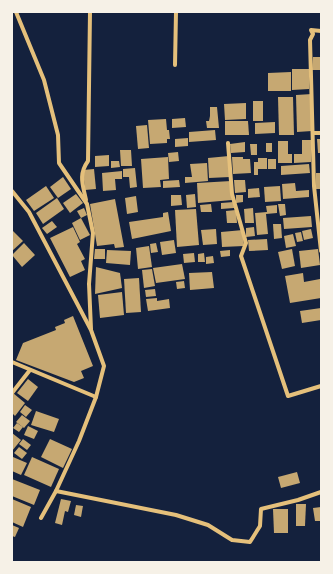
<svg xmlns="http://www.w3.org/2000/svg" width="333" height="574" font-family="'Sofia Sans Condensed',sans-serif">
  <rect width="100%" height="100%" fill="#14213d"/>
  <g fill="#c6a872">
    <path d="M313,57H321L320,70H312Z"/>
    <path d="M292,69H309V89L292,90Z"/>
    <path d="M291,72V91H268V73Z"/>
    <path d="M312,94V131L297,132L296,95Z"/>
    <path d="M278,97H293L294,135H279Z"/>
    <rect x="253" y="101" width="10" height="20"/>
    <path d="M246,103V119L225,120L224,104Z"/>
    <path d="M210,107H217L219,128H207L206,121H209L210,116Z"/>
    <path d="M185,118L186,127L172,128V119Z"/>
    <path d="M166,119L167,130H169L170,139H167V143L150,144L148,120Z"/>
    <path d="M225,121H248L249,135H225Z"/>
    <path d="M275,122V133L255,134V123Z"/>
    <path d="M147,125L149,148L138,149L136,126Z"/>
    <path d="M215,130L216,140L189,142V132Z"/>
    <path d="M188,138V146L175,147V139Z"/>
    <path d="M317,139H321V153H318Z"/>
    <path d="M302,140H311V162L294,163V154H302Z"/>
    <path d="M278,141H288V154H292V163H278Z"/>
    <path d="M245,142V152L231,153L230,144Z"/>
    <rect x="266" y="143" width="6" height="9"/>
    <path d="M250,144H257V155H251Z"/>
    <path d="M120,150H131L132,166H121Z"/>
    <path d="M178,152L179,161L169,162L168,153Z"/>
    <path d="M109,155V166L95,167V156Z"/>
    <path d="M229,156L230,177L209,178L208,158Z"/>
    <path d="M168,157L169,179L160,180L161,187L143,188L141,159Z"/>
    <path d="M232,157H243V159H250L251,173L233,174Z"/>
    <path d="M258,158H267V169H258V175H254V162H258Z"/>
    <rect x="268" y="159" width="8" height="10"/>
    <path d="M111,161H119L120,167L111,168Z"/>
    <path d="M207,163L208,181L185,183V177H192L190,164Z"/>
    <path d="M309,164L310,173L281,175V166Z"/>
    <path d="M135,168L137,187L130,188L129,177H123V169Z"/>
    <path d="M94,169L96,189L85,190L83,170Z"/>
    <path d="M122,171V179H115L116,190L103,191L102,173Z"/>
    <rect x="316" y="173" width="5" height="16"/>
    <path d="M63,177L71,189L58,198L50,187Z"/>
    <path d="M179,180L180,187L163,188V181Z"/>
    <path d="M234,180H245L246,192L235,193Z"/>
    <path d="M231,181L232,200L198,203L197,183Z"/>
    <path d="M295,183L296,191L309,190V197L283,199L282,184Z"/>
    <path d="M46,186L54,198L34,211L26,200Z"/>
    <path d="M280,186L281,201L265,202L264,187Z"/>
    <path d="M259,188L260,197L248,198V189Z"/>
    <path d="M76,194L83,203L70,213L63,203Z"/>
    <path d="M195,194L196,207L187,208L186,195Z"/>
    <path d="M171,195H181L182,205L171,206Z"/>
    <path d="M236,195H243V202L236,203Z"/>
    <path d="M136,196L138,212L127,214L125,198Z"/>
    <path d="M57,198L64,209L43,224L36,213Z"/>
    <path d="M115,199L124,247L115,248L114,244L97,246L90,204Z"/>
    <path d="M234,202V208L221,209V203Z"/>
    <path d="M211,204L212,212H201L200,205Z"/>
    <path d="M278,204H285L286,215L280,216Z"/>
    <path d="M277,205V213L266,214L268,234L257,235L255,213L267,212L266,206Z"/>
    <path d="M84,208L87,215L81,218L77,211Z"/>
    <path d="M253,208L254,223H245L244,209Z"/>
    <path d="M196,209L199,245L177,247L175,210Z"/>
    <path d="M236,210L237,223H227L226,211Z"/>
    <path d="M168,212L171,231L132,239L129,222L163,217V213Z"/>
    <path d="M311,216L312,227L284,229L283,218Z"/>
    <path d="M81,218L90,235L80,240L72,223Z"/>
    <path d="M52,221L57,227L47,234L42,228Z"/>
    <path d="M273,224H281L282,238L274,239Z"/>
    <path d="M73,227L80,242L77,244L85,259L81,261L85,270L70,277L50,238Z"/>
    <path d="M254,227L255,236L246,237V228Z"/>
    <path d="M216,229L217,244L203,245L201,230Z"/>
    <path d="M311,229L313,238L304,240L302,231Z"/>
    <path d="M12,230L23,241L12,251Z"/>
    <path d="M243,230L244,246L222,247L221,232Z"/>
    <path d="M301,232L303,241L297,242L295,233Z"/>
    <path d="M293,234L296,246L286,248L284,236Z"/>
    <path d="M267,239L268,250L249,251L248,240Z"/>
    <path d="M174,240L176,253L162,255L160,242Z"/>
    <path d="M24,243L35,255L22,267L12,255Z"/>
    <path d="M156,243L158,252L151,253L150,244Z"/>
    <path d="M149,246L152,267L138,269L136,248Z"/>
    <path d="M95,249H105V259H94Z"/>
    <path d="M292,249L295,266L282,269L278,252Z"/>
    <path d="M318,249L320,265L301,268L299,251Z"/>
    <path d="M107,250L131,251L130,265L106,263Z"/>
    <path d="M230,250V256L221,257L220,251Z"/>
    <path d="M194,253L195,262L184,263L183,254Z"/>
    <path d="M204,253L205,262H198V254Z"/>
    <path d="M213,256L214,263L206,264V257Z"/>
    <path d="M182,264L185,279L156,283L153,268Z"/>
    <path d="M96,267L120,273L122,288L95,294Z"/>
    <path d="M152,269L155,286L144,288L142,270Z"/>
    <path d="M212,272L214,288L190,290L189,273Z"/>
    <path d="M303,273L304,282L320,279L321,298L290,303L285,276Z"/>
    <path d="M139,278L141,312L126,313L124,279Z"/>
    <path d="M184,281L185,288L177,289L176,282Z"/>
    <path d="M155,289L156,296L146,297L145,290Z"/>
    <path d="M122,292L124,315L100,318L98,295Z"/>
    <path d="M157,298V301L169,299L170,308L148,311L146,299Z"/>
    <path d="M321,308V320L302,323L300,311Z"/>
    <path d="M73,316L93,366L81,371L84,378L74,382L16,360L23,343L56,330L55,327L65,323L64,320Z"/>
    <path d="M28,379L38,387L28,401L17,393Z"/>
    <path d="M13,393L25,403L15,416L12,413Z"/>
    <path d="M25,405L32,410L26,417L20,412Z"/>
    <path d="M36,411L59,419L54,432L31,425Z"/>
    <path d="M22,415L30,421L24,428L16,422Z"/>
    <path d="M17,423L23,427L19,432L13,428Z"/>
    <path d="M28,426L38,431L34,439L24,435Z"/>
    <path d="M12,433L21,440L12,451Z"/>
    <path d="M23,439L31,445L27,450L19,444Z"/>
    <path d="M50,439L72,449L63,468L41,457Z"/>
    <path d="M19,447L27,453L22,459L14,453Z"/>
    <path d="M13,457L27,463L21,475L12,471Z"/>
    <path d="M32,457L59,469L51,487L24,475Z"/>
    <path d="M297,472L300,483L281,488L278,477Z"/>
    <path d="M12,479L40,490L34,505L12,496Z"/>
    <path d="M12,499L31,507L23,527L12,522Z"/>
    <path d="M61,499L71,501L68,512L65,511L62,525L55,523Z"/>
    <path d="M296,504H306L305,526H296Z"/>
    <path d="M76,505L83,506L81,517L74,515Z"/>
    <path d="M321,507V521H315L313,508Z"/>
    <path d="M273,509H288V533H274Z"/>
    <path d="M12,525L19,528L15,537L12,536Z"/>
  </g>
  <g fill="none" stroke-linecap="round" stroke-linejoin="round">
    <g stroke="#e5c07b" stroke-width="4">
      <path d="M16,12L44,80L58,135L59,163L87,204L93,233L89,284L91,329"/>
      <path d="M321,31L311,30L313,34L310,40L314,186L321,251"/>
      <path d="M175,65L176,12"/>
      <path d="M314,133H321"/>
      <path d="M228,143L232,194L246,243L241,256L288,396L321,386"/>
      <path d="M12,191L29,212L91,330L104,366L96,397L79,441L56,491L41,518"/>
      <path d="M86,200C83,185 78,175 88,161L90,12"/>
      <path d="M12,362L96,397"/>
      <path d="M12,393L30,370"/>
      <path d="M56,491L176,515L208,525L232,540L250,542L260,526L261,509L298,500L321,492"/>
    </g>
  </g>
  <rect width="333" height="574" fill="none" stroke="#f6f1e7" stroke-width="26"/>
</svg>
